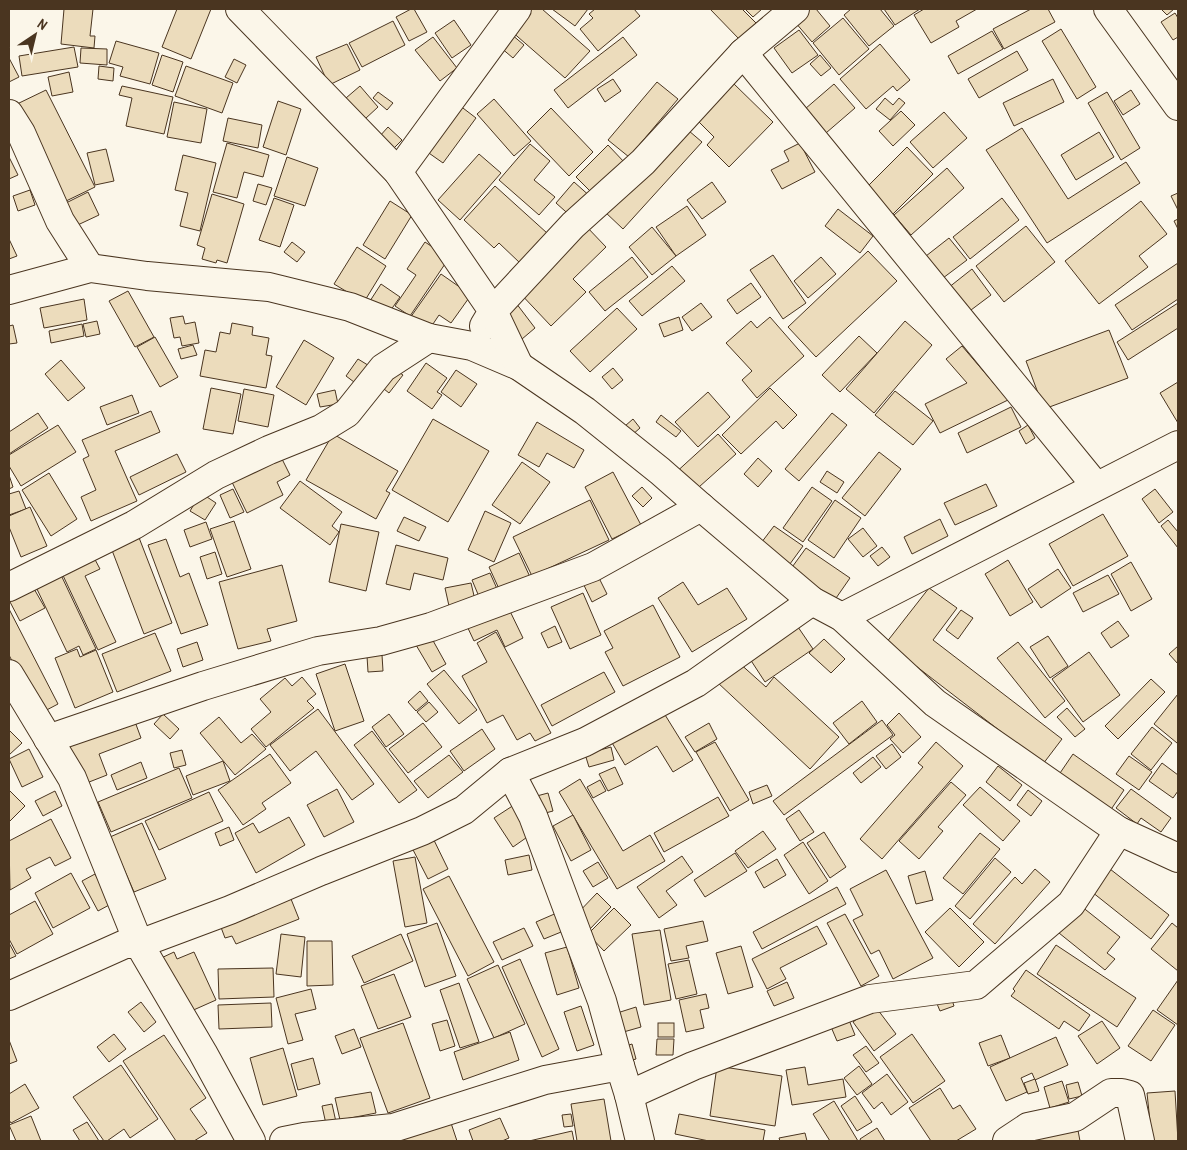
<svg xmlns="http://www.w3.org/2000/svg" width="1187" height="1150" font-family="'Archivo Narrow',sans-serif">
  <rect width="100%" height="100%" fill="#fbf6e9"/>
  <g fill="#ecdcbc" stroke="#4a3520">
    <path d="M64,9H93L90,36H95L94,48L61,44Z"/>
    <path d="M177,9H211L191,59L162,47Z"/>
    <path d="M411,9H414L427,32L409,41L396,17Z"/>
    <path d="M529,9H542L590,51L565,78L510,30Z"/>
    <path d="M552,9H588L575,26Z"/>
    <path d="M595,9H634L640,16L598,51L580,29L593,18L589,14Z"/>
    <path d="M710,9H742L757,24L740,40Z"/>
    <path d="M745,9H762L753,17Z"/>
    <path d="M810,9H816L830,26L812,42L795,22Z"/>
    <path d="M851,9H880L894,26L869,46L844,15Z"/>
    <path d="M884,9H920L895,25Z"/>
    <path d="M924,9H977L956,21L959,27L931,43L914,15Z"/>
    <path d="M1031,9H1048L1055,22L1004,49L993,29Z"/>
    <path d="M1161,9H1174L1167,15Z"/>
    <path d="M1175,13L1178,18V37L1173,40L1161,22Z"/>
    <path d="M843,18L869,49L839,75L813,43Z"/>
    <path d="M454,20L471,45L452,58L435,33Z"/>
    <path d="M393,21L405,45L362,67L349,43Z"/>
    <path d="M1061,29L1096,87L1077,99L1042,41Z"/>
    <path d="M799,30L818,55L792,73L774,48Z"/>
    <path d="M992,31L1003,49L958,74L948,56Z"/>
    <path d="M511,34L524,45L513,58L500,47Z"/>
    <path d="M433,37L457,68L440,81L415,50Z"/>
    <path d="M623,37L637,55L568,108L554,90Z"/>
    <path d="M116,41L159,53L150,84L120,76L123,67L109,63Z"/>
    <path d="M347,44L360,70L329,85L316,57Z"/>
    <path d="M880,44L910,80L897,91L893,86L866,109L840,79Z"/>
    <path d="M74,47L78,67L22,76L19,56Z"/>
    <path d="M81,48L107,49V65L80,63Z"/>
    <path d="M1017,51L1028,70L979,98L968,79Z"/>
    <path d="M162,55L183,62L173,92L152,85Z"/>
    <path d="M820,55L831,68L821,76L810,64Z"/>
    <path d="M9,58L19,77L9,82Z"/>
    <path d="M234,59L246,65L237,83L225,77Z"/>
    <path d="M99,66L114,68L113,81L98,79Z"/>
    <path d="M186,66L233,83L222,113L175,96Z"/>
    <path d="M69,72L73,92L52,96L48,77Z"/>
    <path d="M613,79L621,91L605,102L597,89Z"/>
    <path d="M1053,79L1064,102L1014,126L1003,103Z"/>
    <path d="M657,82L678,99L629,157L608,140Z"/>
    <path d="M732,82L773,122L729,167L707,145L714,137L696,119Z"/>
    <path d="M834,84L855,108L819,139L798,115Z"/>
    <path d="M122,86L173,97L164,134L126,126L132,98L119,95Z"/>
    <path d="M360,86L378,107L365,119L346,98Z"/>
    <path d="M46,90L95,187L64,202L15,105Z"/>
    <path d="M1131,90L1140,104L1123,115L1114,101Z"/>
    <path d="M378,92L393,103L387,110L373,98Z"/>
    <path d="M1107,92L1140,148L1121,160L1088,103Z"/>
    <path d="M885,98L893,105L899,98L905,103L890,120L876,109Z"/>
    <path d="M494,99L531,141L514,156L477,114Z"/>
    <path d="M278,101L301,109L286,155L263,147Z"/>
    <path d="M174,102L207,109L201,143L167,137Z"/>
    <path d="M459,105L476,118L443,163L426,151Z"/>
    <path d="M551,108L593,152L569,176L527,132Z"/>
    <path d="M901,111L915,125L893,146L879,131Z"/>
    <path d="M944,112L967,138L933,168L910,142Z"/>
    <path d="M228,118L262,125L258,148L223,141Z"/>
    <path d="M682,125L702,142L623,229L604,211Z"/>
    <path d="M388,127L402,140L392,150L379,137Z"/>
    <path d="M1022,128L1068,199L1126,162L1140,183L1047,243L986,150Z"/>
    <path d="M1099,132L1114,157L1076,180L1061,155Z"/>
    <path d="M227,143L269,155L263,177L244,172L237,198L213,192Z"/>
    <path d="M800,143L815,172L782,189L771,170L789,161L784,151Z"/>
    <path d="M530,144L550,161L534,180L555,197L539,215L499,180Z"/>
    <path d="M608,145L625,163L594,195L576,177Z"/>
    <path d="M907,147L933,174L891,216L864,190Z"/>
    <path d="M106,149L114,181L95,185L87,153Z"/>
    <path d="M479,154L501,173L460,220L438,200Z"/>
    <path d="M183,155L216,163L200,231L180,226L188,193L175,190Z"/>
    <path d="M9,157L18,175L9,179Z"/>
    <path d="M287,157L318,168L305,206L274,196Z"/>
    <path d="M947,168L964,188L911,235L894,215Z"/>
    <path d="M574,182L592,198L574,219L556,203Z"/>
    <path d="M712,182L726,202L702,219L687,200Z"/>
    <path d="M258,184L272,188L266,205L253,201Z"/>
    <path d="M495,186L547,233L520,263L499,243L494,248L464,220Z"/>
    <path d="M30,190L35,205L18,211L13,196Z"/>
    <path d="M88,192L99,215L67,230L56,208Z"/>
    <path d="M1178,193V210L1171,196Z"/>
    <path d="M212,194L244,204L227,263L217,260L216,263L202,259L205,248L197,245Z"/>
    <path d="M274,198L294,205L280,247L259,240Z"/>
    <path d="M1002,198L1019,220L970,259L953,237Z"/>
    <path d="M390,201L412,215L385,259L363,245Z"/>
    <path d="M1141,201L1167,234L1139,256L1148,267L1099,304L1065,261Z"/>
    <path d="M687,206L706,235L676,256L656,227Z"/>
    <path d="M838,209L873,236L860,253L825,226Z"/>
    <path d="M1178,219V229L1174,221Z"/>
    <path d="M585,225L606,247L573,279L586,292L551,326L517,290Z"/>
    <path d="M1026,226L1055,262L1004,302L976,266Z"/>
    <path d="M652,227L676,256L652,275L629,247Z"/>
    <path d="M949,238L967,260L943,278L926,256Z"/>
    <path d="M9,239L17,256L9,259Z"/>
    <path d="M292,242L305,252L297,262L284,252Z"/>
    <path d="M425,242L449,258L410,316L395,306L416,275L407,269Z"/>
    <path d="M357,247L386,266L364,302L334,284Z"/>
    <path d="M868,251L897,281L816,357L788,327Z"/>
    <path d="M773,255L806,303L783,319L750,270Z"/>
    <path d="M632,257L648,277L605,311L589,292Z"/>
    <path d="M821,257L836,274L808,298L794,281Z"/>
    <path d="M1178,263V299L1132,330L1115,305Z"/>
    <path d="M672,266L685,281L642,316L629,301Z"/>
    <path d="M972,269L991,295L967,313L948,288Z"/>
    <path d="M441,274L471,295L451,323L439,315L429,330L410,318Z"/>
    <path d="M751,283L761,297L737,314L727,300Z"/>
    <path d="M381,284L400,297L388,314L370,301Z"/>
    <path d="M128,291L154,337L135,347L109,301Z"/>
    <path d="M84,299L87,320L44,328L40,308Z"/>
    <path d="M516,303L535,328L522,339L502,313Z"/>
    <path d="M701,303L712,317L692,331L682,317Z"/>
    <path d="M1178,303V328L1128,360L1117,342Z"/>
    <path d="M617,308L637,329L590,372L570,351Z"/>
    <path d="M183,316L185,324L195,322L199,343L182,346L180,337L174,338L170,318Z"/>
    <path d="M679,317L683,330L664,337L659,324Z"/>
    <path d="M770,317L804,356L757,398L742,380L752,371L726,343L751,321L757,328Z"/>
    <path d="M97,321L100,334L86,337L83,324Z"/>
    <path d="M905,321L932,345L874,413L846,389Z"/>
    <path d="M232,323L253,327L252,335L269,338L266,355L272,356L266,388L200,376L205,350L216,352L220,332L230,334Z"/>
    <path d="M82,324L84,336L51,343L49,331Z"/>
    <path d="M13,325L17,343L9,344V326Z"/>
    <path d="M1109,330L1128,378L1044,409L1026,361Z"/>
    <path d="M859,336L877,353L840,392L822,375Z"/>
    <path d="M155,337L178,377L160,387L137,347Z"/>
    <path d="M304,340L334,358L306,405L276,387Z"/>
    <path d="M193,345L197,355L181,359L178,349Z"/>
    <path d="M962,346L1008,400L940,433L925,404L967,383L946,359Z"/>
    <path d="M358,359L371,367L358,385L346,376Z"/>
    <path d="M61,360L85,388L68,401L45,374Z"/>
    <path d="M426,363L447,378L437,392L442,395L432,409L407,391Z"/>
    <path d="M392,368L403,375L389,393L379,385Z"/>
    <path d="M613,368L623,380L612,389L602,377Z"/>
    <path d="M456,370L477,384L461,407L441,392Z"/>
    <path d="M1178,382V423L1160,393Z"/>
    <path d="M211,388L241,394L233,434L203,429Z"/>
    <path d="M770,388L797,415L783,429L776,421L741,454L722,435Z"/>
    <path d="M244,389L274,395L268,427L238,421Z"/>
    <path d="M335,390L338,404L320,407L317,394Z"/>
    <path d="M895,391L933,421L913,445L875,415Z"/>
    <path d="M708,392L730,417L698,447L675,422Z"/>
    <path d="M132,395L139,413L107,425L100,407Z"/>
    <path d="M1011,407L1021,427L967,453L958,433Z"/>
    <path d="M151,411L160,432L115,451L137,501L91,521L81,497L96,490L83,459L89,456L82,440Z"/>
    <path d="M38,413L48,428L9,454V432Z"/>
    <path d="M832,413L847,425L799,481L785,469Z"/>
    <path d="M661,415L681,431L676,437L656,422Z"/>
    <path d="M433,419L489,451L448,522L392,490Z"/>
    <path d="M633,419L640,428L632,435L625,426Z"/>
    <path d="M537,422L584,450L574,468L547,453L539,467L518,455Z"/>
    <path d="M58,425L76,452L21,486L9,466V455Z"/>
    <path d="M1028,425L1035,438L1026,444L1019,431Z"/>
    <path d="M333,434L398,471L386,491L390,493L376,519L306,480Z"/>
    <path d="M718,434L736,454L690,495L673,475Z"/>
    <path d="M879,452L901,469L865,516L842,498Z"/>
    <path d="M279,453L290,475L277,482L283,495L247,513L230,478Z"/>
    <path d="M177,454L186,472L139,495L130,477Z"/>
    <path d="M758,458L772,471L758,487L744,474Z"/>
    <path d="M522,462L550,482L520,524L492,505Z"/>
    <path d="M827,471L844,482L837,493L820,482Z"/>
    <path d="M613,472L641,525L612,539L585,487Z"/>
    <path d="M49,473L77,519L51,536L22,490Z"/>
    <path d="M9,475L13,487L9,489Z"/>
    <path d="M300,481L342,512L332,526L339,532L330,545L280,508Z"/>
    <path d="M986,484L997,506L955,525L944,503Z"/>
    <path d="M642,487L652,498L643,507L632,496Z"/>
    <path d="M812,487L832,501L803,542L783,528Z"/>
    <path d="M233,489L244,512L230,518L220,495Z"/>
    <path d="M1155,489L1173,512L1159,523L1142,499Z"/>
    <path d="M19,491L26,509L9,515V494Z"/>
    <path d="M201,493L216,503L205,520L190,511Z"/>
    <path d="M590,500L609,540L532,576L513,537Z"/>
    <path d="M835,500L861,518L834,558L808,540Z"/>
    <path d="M30,507L47,546L21,557L9,527V516Z"/>
    <path d="M485,511L511,523L494,562L468,550Z"/>
    <path d="M1103,514L1128,556L1073,586L1049,544Z"/>
    <path d="M404,517L426,527L419,541L397,531Z"/>
    <path d="M940,519L948,536L912,554L904,537Z"/>
    <path d="M1168,520L1178,532V548L1161,526Z"/>
    <path d="M234,521L251,569L227,577L210,529Z"/>
    <path d="M206,522L212,539L190,547L184,530Z"/>
    <path d="M341,524L379,532L366,591L329,582Z"/>
    <path d="M774,526L803,546L787,568L758,547Z"/>
    <path d="M863,528L877,546L863,557L848,539Z"/>
    <path d="M138,535L172,623L144,634L110,545Z"/>
    <path d="M166,539L180,577L189,573L208,625L181,634L148,545Z"/>
    <path d="M396,545L448,558L443,580L414,573L410,590L386,584Z"/>
    <path d="M882,547L890,557L878,566L870,556Z"/>
    <path d="M806,548L850,578L834,601L790,570Z"/>
    <path d="M91,552L100,569L85,576L116,642L98,650L59,567Z"/>
    <path d="M215,552L222,574L207,579L200,557Z"/>
    <path d="M519,553L530,577L500,591L489,567Z"/>
    <path d="M1008,560L1033,602L1010,616L985,574Z"/>
    <path d="M1131,562L1152,599L1131,611L1111,574Z"/>
    <path d="M282,565L297,621L267,629L271,641L238,649L219,582Z"/>
    <path d="M1058,569L1071,588L1041,608L1028,589Z"/>
    <path d="M596,572L607,594L592,602L581,579Z"/>
    <path d="M490,573L498,591L480,599L472,580Z"/>
    <path d="M61,575L96,649L83,655L79,646L67,652L36,587Z"/>
    <path d="M1108,575L1119,594L1083,612L1073,593Z"/>
    <path d="M683,582L698,605L727,588L747,619L692,652L658,598Z"/>
    <path d="M471,583L475,600L449,606L445,588Z"/>
    <path d="M33,587L45,608L20,621L9,600Z"/>
    <path d="M929,588L957,608L933,640L1062,739L1043,764L886,643Z"/>
    <path d="M583,593L601,635L570,649L551,607Z"/>
    <path d="M507,605L523,638L505,647L497,630L474,641L466,624Z"/>
    <path d="M653,605L680,657L623,686L605,652L613,648L604,631Z"/>
    <path d="M9,609L58,704L39,714L9,655Z"/>
    <path d="M961,610L973,618L958,639L946,630Z"/>
    <path d="M1118,621L1129,636L1111,648L1101,633Z"/>
    <path d="M555,626L562,642L548,648L541,633Z"/>
    <path d="M798,627L813,649L765,682L750,659Z"/>
    <path d="M496,632L551,733L535,741L530,733L517,740L503,715L487,723L462,676L487,662L477,643Z"/>
    <path d="M155,633L171,671L117,692L102,654Z"/>
    <path d="M1048,636L1068,666L1050,678L1030,647Z"/>
    <path d="M431,637L446,664L432,672L416,645Z"/>
    <path d="M824,639L845,659L831,673L809,653Z"/>
    <path d="M197,642L203,660L183,667L177,649Z"/>
    <path d="M1018,642L1065,701L1045,718L997,658Z"/>
    <path d="M1178,646V664L1169,654Z"/>
    <path d="M77,649L80,657L96,650L113,692L75,708L55,658Z"/>
    <path d="M1089,652L1120,695L1083,722L1052,679Z"/>
    <path d="M382,655L383,671L368,672L367,656Z"/>
    <path d="M737,661L766,687L774,677L839,737L810,769L717,682Z"/>
    <path d="M345,664L364,721L335,731L316,674Z"/>
    <path d="M444,670L477,710L459,724L427,684Z"/>
    <path d="M604,672L615,692L552,726L541,705Z"/>
    <path d="M302,677L316,694L307,701L314,708L266,747L251,729L271,712L260,699L285,678L292,686Z"/>
    <path d="M1151,679L1165,692L1118,739L1105,726Z"/>
    <path d="M420,691L428,701L416,711L408,702Z"/>
    <path d="M1178,694V742L1177,743L1154,724Z"/>
    <path d="M862,701L877,722L849,744L833,723Z"/>
    <path d="M429,702L438,712L426,722L417,712Z"/>
    <path d="M1067,708L1085,729L1075,737L1057,717Z"/>
    <path d="M318,709L374,784L352,800L316,751L290,771L270,745Z"/>
    <path d="M662,710L693,760L673,772L657,746L625,765L611,741Z"/>
    <path d="M899,713L921,737L903,753L890,739L895,735L887,725Z"/>
    <path d="M163,714L179,729L170,739L154,724Z"/>
    <path d="M389,714L404,734L386,747L372,727Z"/>
    <path d="M219,717L241,743L252,734L266,749L235,775L200,733Z"/>
    <path d="M134,719L141,738L99,754L107,775L84,784L68,744Z"/>
    <path d="M882,720L893,735L784,815L773,801Z"/>
    <path d="M423,723L442,747L408,773L389,749Z"/>
    <path d="M709,723L717,739L695,752L685,737Z"/>
    <path d="M1152,727L1172,743L1151,770L1131,754Z"/>
    <path d="M482,729L495,749L464,771L450,751Z"/>
    <path d="M9,730L22,743L9,755Z"/>
    <path d="M372,731L417,790L399,803L354,745Z"/>
    <path d="M715,742L749,800L730,811L696,752Z"/>
    <path d="M936,742L963,766L882,859L860,839L923,767L918,763Z"/>
    <path d="M892,744L901,757L886,769L876,756Z"/>
    <path d="M611,747L614,760L589,767L585,754Z"/>
    <path d="M29,749L43,777L22,787L9,759Z"/>
    <path d="M182,750L186,765L174,768L170,753Z"/>
    <path d="M270,754L291,783L262,803L266,809L243,825L218,790Z"/>
    <path d="M1073,754L1124,790L1110,811L1058,776Z"/>
    <path d="M449,755L463,772L428,798L414,781Z"/>
    <path d="M1129,756L1152,772L1139,790L1116,774Z"/>
    <path d="M873,757L881,767L861,783L853,773Z"/>
    <path d="M223,761L230,781L193,795L186,776Z"/>
    <path d="M141,762L147,778L117,790L111,775Z"/>
    <path d="M1162,763L1178,775V791L1173,798L1149,781Z"/>
    <path d="M998,766L1022,785L1010,801L986,782Z"/>
    <path d="M615,767L623,784L608,791L599,774Z"/>
    <path d="M179,768L192,798L111,832L98,802Z"/>
    <path d="M580,779L623,851L650,835L665,861L617,889L559,792Z"/>
    <path d="M600,780L606,791L593,798L587,787Z"/>
    <path d="M951,782L966,795L938,827L943,831L919,859L899,841Z"/>
    <path d="M767,785L772,796L753,804L749,792Z"/>
    <path d="M980,787L1020,821L1003,841L963,805Z"/>
    <path d="M337,789L354,822L324,837L307,805Z"/>
    <path d="M1131,789L1171,818L1161,832L1141,818L1137,824L1116,808Z"/>
    <path d="M9,790L25,806L10,821L9,820Z"/>
    <path d="M1028,790L1042,801L1031,816L1017,805Z"/>
    <path d="M55,791L62,806L43,816L35,801Z"/>
    <path d="M209,792L223,821L159,850L145,821Z"/>
    <path d="M548,793L553,811L538,815L533,797Z"/>
    <path d="M718,797L729,816L664,852L654,833Z"/>
    <path d="M514,805L533,833L513,847L494,818Z"/>
    <path d="M799,810L814,832L800,841L786,819Z"/>
    <path d="M573,815L591,850L571,861L553,826Z"/>
    <path d="M289,817L305,845L256,873L235,833L253,823L259,833Z"/>
    <path d="M51,819L71,858L55,866L50,857L26,869L31,878L10,890L9,841Z"/>
    <path d="M142,823L166,879L134,892L110,837Z"/>
    <path d="M229,827L234,840L220,846L215,833Z"/>
    <path d="M763,831L776,849L748,868L735,851Z"/>
    <path d="M430,832L448,869L428,879L409,842Z"/>
    <path d="M824,832L846,867L830,878L807,843Z"/>
    <path d="M980,833L1000,849L963,894L943,878Z"/>
    <path d="M803,842L828,881L809,894L784,855Z"/>
    <path d="M735,853L747,871L705,897L694,880Z"/>
    <path d="M529,855L532,870L508,875L505,860Z"/>
    <path d="M682,856L693,872L666,891L677,905L659,918L637,887Z"/>
    <path d="M415,857L427,923L405,927L393,861Z"/>
    <path d="M995,858L1011,872L970,919L955,906Z"/>
    <path d="M777,859L786,875L764,888L755,872Z"/>
    <path d="M598,862L608,878L593,887L583,871Z"/>
    <path d="M1035,869L1050,882L995,944L973,924L1015,877L1022,884Z"/>
    <path d="M1110,869L1169,915L1151,939L1092,892Z"/>
    <path d="M886,870L933,958L893,979L879,950L871,954L853,920L863,915L850,889Z"/>
    <path d="M925,871L933,900L916,904L908,876Z"/>
    <path d="M71,873L90,908L53,928L35,893Z"/>
    <path d="M95,874L111,904L98,911L82,881Z"/>
    <path d="M449,876L494,962L468,976L423,889Z"/>
    <path d="M837,887L846,904L762,949L753,932Z"/>
    <path d="M597,893L611,907L589,930L575,916Z"/>
    <path d="M289,894L299,919L236,944L232,936L225,938L219,922Z"/>
    <path d="M35,901L53,934L17,954L9,939V915Z"/>
    <path d="M1081,906L1120,937L1107,953L1115,959L1105,970L1059,933Z"/>
    <path d="M614,908L631,925L604,951L588,934Z"/>
    <path d="M950,908L984,942L959,967L925,932Z"/>
    <path d="M559,912L566,930L544,939L536,922Z"/>
    <path d="M845,914L879,976L861,986L827,923Z"/>
    <path d="M703,921L708,941L686,946L689,958L671,961L664,929Z"/>
    <path d="M437,923L456,976L425,987L407,934Z"/>
    <path d="M1172,923L1178,928V971L1151,949Z"/>
    <path d="M817,926L827,944L780,968L786,979L767,989L752,959Z"/>
    <path d="M524,928L533,946L502,960L493,942Z"/>
    <path d="M660,930L671,1000L644,1005L632,934Z"/>
    <path d="M281,934L305,937L301,977L276,974Z"/>
    <path d="M401,934L413,961L364,983L352,956Z"/>
    <path d="M307,941H332L333,985L307,986Z"/>
    <path d="M9,943L16,956L9,959Z"/>
    <path d="M1056,945L1136,998L1117,1027L1037,974Z"/>
    <path d="M741,946L753,987L728,994L716,953Z"/>
    <path d="M567,947L579,988L557,995L545,953Z"/>
    <path d="M174,952L177,959L194,952L216,1000L189,1012L157,960Z"/>
    <path d="M520,959L559,1049L542,1057L502,967Z"/>
    <path d="M689,960L697,994L676,999L668,964Z"/>
    <path d="M498,965L525,1024L494,1038L467,979Z"/>
    <path d="M273,968L274,997L219,999L218,969Z"/>
    <path d="M1026,970L1090,1015L1079,1031L1064,1021L1059,1029L1011,996L1015,991L1013,989Z"/>
    <path d="M394,974L411,1017L378,1029L361,986Z"/>
    <path d="M1178,980V1025L1157,1010Z"/>
    <path d="M787,982L794,998L774,1006L767,991Z"/>
    <path d="M459,983L479,1042L460,1048L440,990Z"/>
    <path d="M311,989L316,1009L295,1014L303,1040L288,1044L276,998Z"/>
    <path d="M706,994L709,1008L700,1010L704,1028L686,1032L679,1000Z"/>
    <path d="M950,994L954,1006L940,1011L935,999Z"/>
    <path d="M141,1002L156,1022L144,1032L128,1012Z"/>
    <path d="M271,1003L272,1027L219,1029L218,1005Z"/>
    <path d="M581,1006L594,1045L577,1051L564,1012Z"/>
    <path d="M875,1006L896,1034L874,1051L853,1022Z"/>
    <path d="M636,1007L641,1027L620,1033L614,1014Z"/>
    <path d="M1153,1010L1175,1025L1151,1061L1128,1046Z"/>
    <path d="M847,1015L855,1035L837,1041L829,1022Z"/>
    <path d="M447,1020L455,1046L440,1051L432,1024Z"/>
    <path d="M1102,1021L1120,1048L1097,1064L1078,1036Z"/>
    <path d="M403,1023L430,1098L388,1113L360,1038Z"/>
    <rect x="658" y="1023" width="16" height="14"/>
    <path d="M354,1029L361,1047L342,1054L335,1036Z"/>
    <path d="M510,1032L519,1060L463,1080L454,1052Z"/>
    <path d="M114,1034L126,1049L109,1062L97,1047Z"/>
    <path d="M912,1034L945,1081L913,1103L880,1057Z"/>
    <path d="M164,1035L206,1098L190,1109L207,1133L194,1141H176L123,1061Z"/>
    <path d="M1001,1035L1010,1058L988,1066L979,1043Z"/>
    <path d="M1056,1037L1068,1065L1035,1080L1032,1073L1021,1078L1027,1092L1006,1101L990,1067Z"/>
    <path d="M657,1039H674L673,1055H656Z"/>
    <path d="M9,1040L17,1061L9,1064Z"/>
    <path d="M632,1044L636,1059L622,1063L617,1049Z"/>
    <path d="M866,1046L879,1063L866,1072L853,1055Z"/>
    <path d="M283,1048L297,1096L263,1105L250,1058Z"/>
    <path d="M313,1058L320,1084L298,1090L291,1064Z"/>
    <path d="M121,1065L158,1119L130,1138L124,1129L107,1141H104L73,1097Z"/>
    <path d="M717,1066L782,1076L775,1126L710,1116Z"/>
    <path d="M859,1066L872,1084L857,1095L844,1078Z"/>
    <path d="M805,1067L808,1085L843,1079L846,1097L792,1105L786,1070Z"/>
    <path d="M887,1074L908,1102L891,1115L882,1102L874,1109L862,1093Z"/>
    <path d="M1035,1079L1039,1091L1028,1094L1024,1083Z"/>
    <path d="M1062,1081L1069,1102L1050,1108L1044,1087Z"/>
    <path d="M1078,1082L1082,1096L1069,1099L1066,1085Z"/>
    <path d="M25,1084L39,1108L11,1123L9,1120V1094Z"/>
    <path d="M940,1088L953,1109L960,1105L976,1129L956,1141H931L909,1108Z"/>
    <path d="M1175,1091L1178,1141H1152L1147,1093Z"/>
    <path d="M371,1092L376,1113L340,1120L335,1098Z"/>
    <path d="M855,1096L872,1122L857,1131L841,1106Z"/>
    <path d="M604,1099L611,1141H577L571,1104Z"/>
    <path d="M834,1101L858,1141H830L813,1114Z"/>
    <path d="M332,1104L336,1122L326,1124L322,1106Z"/>
    <path d="M571,1114L573,1126L564,1127L562,1115Z"/>
    <path d="M679,1114L765,1130L763,1141H709L675,1134Z"/>
    <path d="M31,1116L41,1141H16L9,1125Z"/>
    <path d="M449,1117L457,1141H404L401,1133Z"/>
    <path d="M500,1118L509,1138L502,1141H473L469,1130Z"/>
    <path d="M87,1122L99,1141H80L73,1130Z"/>
    <path d="M1077,1125L1080,1141H1029Z"/>
    <path d="M877,1128L885,1141H861L860,1139Z"/>
    <path d="M572,1131L574,1141H529Z"/>
    <path d="M805,1133L807,1141H780L779,1138Z"/>
  </g>
  <g fill="none" stroke-linecap="round" stroke-linejoin="round">
    <defs>
      <g id="minor">
        <path d="M240,9L398,172L493,311L484,326"/>
        <path d="M1108,9L1178,106"/>
        <path d="M743,53L795,9"/>
        <path d="M9,114L21,133L60,221L90,268"/>
        <path d="M398,172L517,9"/>
        <path d="M9,290L90,268L147,276L269,287L350,307L429,338L472,346L519,366L585,411L660,471L701,507L812,601L842,617L935,703L1119,831L1178,858"/>
        <path d="M519,366L493,311L573,225L643,162L743,53L1096,486"/>
        <path d="M9,587L134,525L216,475L269,450L321,429L347,413L383,368L429,338"/>
        <path d="M842,617L1178,445"/>
        <path d="M9,674L72,778L139,944L203,1053L251,1141"/>
        <path d="M48,739L203,686L318,651L381,641L431,627L593,567L701,507"/>
        <path d="M510,772L533,816L602,1001L620,1066"/>
        <path d="M9,996L125,944H139L230,910L321,871L422,831L464,810L510,772L585,742L696,683L812,601"/>
        <path d="M629,1095L640,1141"/>
        <path d="M284,1141L304,1137L393,1128L545,1080L620,1066L629,1095L693,1066L870,999L976,985L1071,904L1119,831"/>
        <path d="M1007,1141L1028,1127L1075,1117L1111,1093H1122L1130,1095L1140,1141"/>
      </g>
    </defs>
    <use href="#minor" stroke="#4a3520" stroke-width="30"/>
    <use href="#minor" stroke="#fbf6e9" stroke-width="28"/>
  </g>
  <rect width="1187" height="1150" fill="none" stroke="#4a3520" stroke-width="20"/>
  <g transform="translate(35 35) rotate(35)" stroke="#fbf6e9" stroke-width="4" paint-order="stroke">
  <path d="M0-4L9 19L0 12L-9 19Z" fill="#4a3520"/>
  <text y="-8" font-size="14" font-weight="bold" text-anchor="middle" fill="#4a3520">N</text>
  </g>
</svg>
